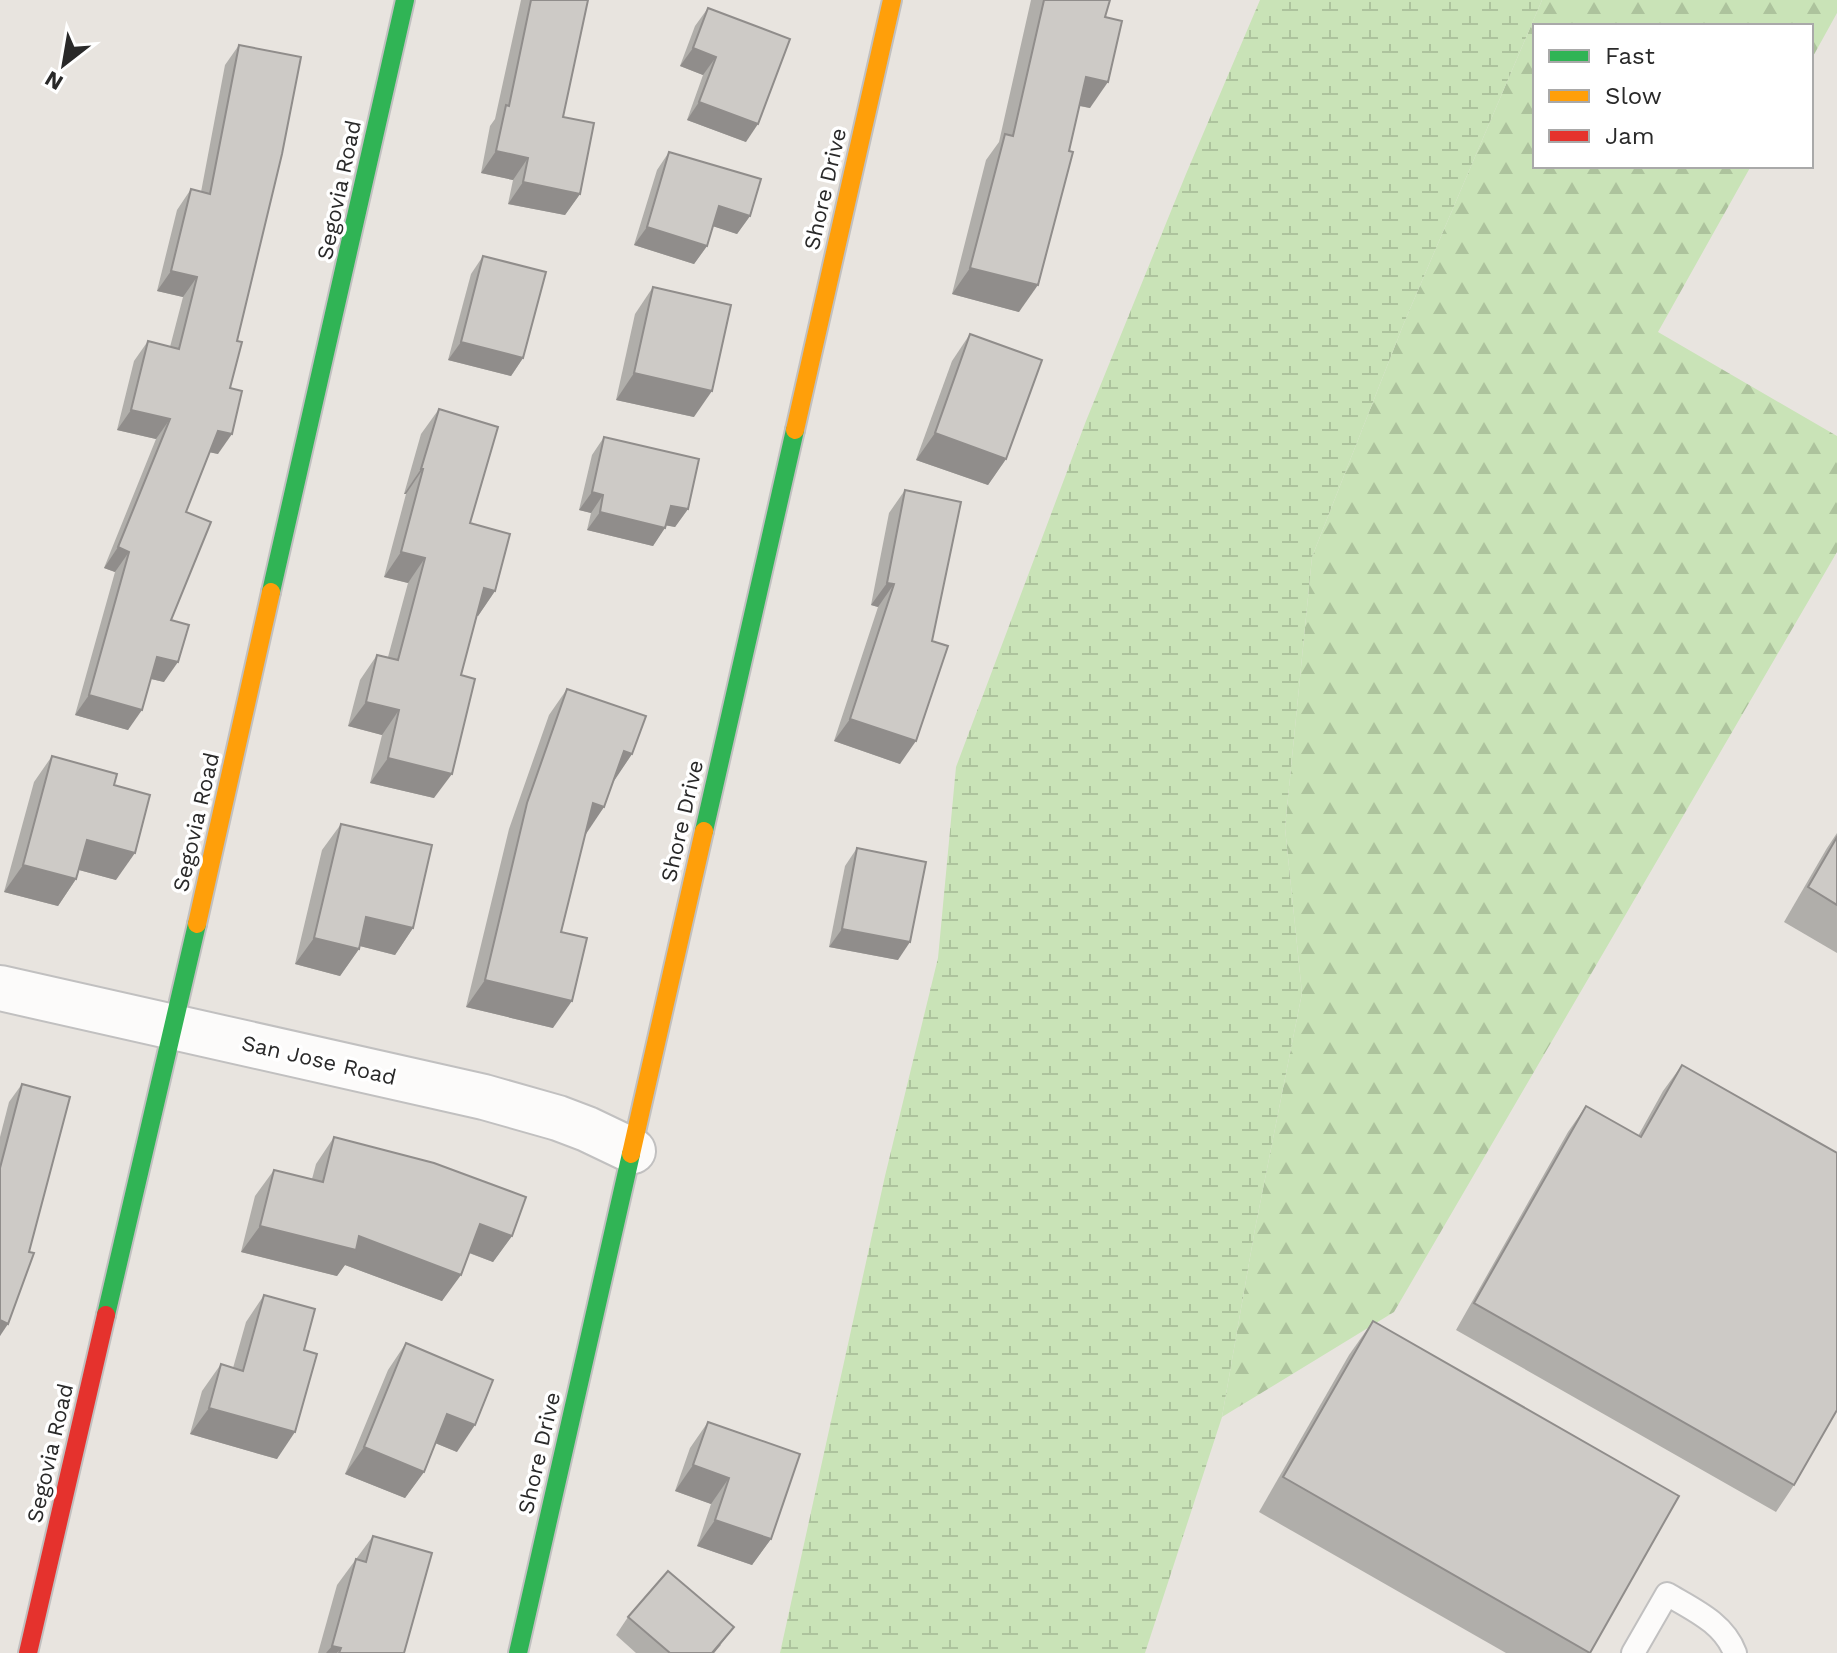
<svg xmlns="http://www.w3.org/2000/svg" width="1837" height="1653" font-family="'Work Sans',sans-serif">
  <defs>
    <pattern id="forest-firs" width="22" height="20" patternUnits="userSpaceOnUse" patternTransform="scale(2)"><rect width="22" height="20" fill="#c9e3b7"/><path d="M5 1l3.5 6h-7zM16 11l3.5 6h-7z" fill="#adc39d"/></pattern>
    <pattern id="wetland-marsh" width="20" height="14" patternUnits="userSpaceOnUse" patternTransform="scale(2)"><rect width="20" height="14" fill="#c9e3b7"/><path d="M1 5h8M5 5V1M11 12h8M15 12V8" fill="none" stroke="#adc39d"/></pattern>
  </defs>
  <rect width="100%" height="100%" fill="#e8e4df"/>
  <path fill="url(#forest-firs)" d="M1542,0H1837V13L1811,60V26H1535V166H1751L1658,332L1837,436V552L1394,1312L1222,1417L1255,1229L1302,993L1285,828L1312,557L1404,323Z"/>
  <path fill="url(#wetland-marsh)" d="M1260,0H1542L1404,323L1312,557L1285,828L1302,993L1255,1229L1222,1417L1145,1653H780L885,1176L938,958L956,767L1086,421L1186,174Z"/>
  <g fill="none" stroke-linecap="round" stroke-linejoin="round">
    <defs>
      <path id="lane" d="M1633,1653L1667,1594C1694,1610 1724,1623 1735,1653"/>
      <path id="street" d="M0,988L484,1097L558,1118L587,1129L633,1151"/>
      <g id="fast">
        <path d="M271,592L405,0"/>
        <path d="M704,831L795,430"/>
        <path d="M106,1315L197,924"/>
        <path d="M518,1653L631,1154"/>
      </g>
      <g id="slow">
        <path d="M795,430L892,0"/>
        <path d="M197,924L271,592"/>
        <path d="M631,1154L704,831"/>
      </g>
      <path id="jam" d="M28,1653L106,1315"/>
    </defs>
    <use href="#lane" stroke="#c1c0c0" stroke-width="26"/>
    <use href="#street" stroke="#c1c0c0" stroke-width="48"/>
    <use href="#fast" stroke="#c1c0c0" stroke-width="22"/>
    <use href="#slow" stroke="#c1c0c0" stroke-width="22"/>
    <use href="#jam" stroke="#c1c0c0" stroke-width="22"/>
    <use href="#lane" stroke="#fcfbfa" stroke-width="22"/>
    <use href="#street" stroke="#fcfbfa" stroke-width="44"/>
    <use href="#fast" stroke="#30b455" stroke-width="18"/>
    <use href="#slow" stroke="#ff9f0a" stroke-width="18"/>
    <use href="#jam" stroke="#e5322d" stroke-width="18"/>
  </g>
  <g fill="#b0aeaa">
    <path d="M521,0H588L563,117L580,194L565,215L508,204L513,180L481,173L490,126L495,119Z"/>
    <path d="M1031,0H1110L1105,17L1090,108L1079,106L1019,312L952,294L986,160L999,142Z"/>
    <path d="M708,8L746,142L687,120L703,75L680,66L695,26Z"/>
    <path d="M239,45L237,341L230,388L218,454L209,452L186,512L171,620L164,682L151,679L128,730L75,715L115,572L104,568L156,439L117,430L134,361L148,341L170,347L183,297L157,291L177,210L191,189L201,192L225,65Z"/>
    <path d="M669,152L750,216L737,234L713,226L707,246L694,264L634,245L657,170Z"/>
    <path d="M483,256L523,358L511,376L448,360L471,274Z"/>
    <path d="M653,287L694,417L616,400L635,314Z"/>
    <path d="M970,334L1006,459L988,485L916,460L952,361Z"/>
    <path d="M439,409L470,523L495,591L478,616H477L461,675L434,798L370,783L382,735L348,726L360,680L377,655L388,657L408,583L384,577L406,494H404L421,434Z"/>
    <path d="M604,437L688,509L675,527L666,525L653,546L587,530L591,513L579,510L592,455Z"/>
    <path d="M905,490L932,641L900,764L834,741L878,607L871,605L889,513Z"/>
    <path d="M567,689L632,754L614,780L604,807L585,833L561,932L553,1028L466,1007L509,829L549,715Z"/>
    <path d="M52,756L114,785L116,880L79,870L76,879L58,906L4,892L34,782Z"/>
    <path d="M341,824L413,928L395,955L360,946L359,949L340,976L295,964L322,850Z"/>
    <path d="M1837,833V953L1784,922L1827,848Z"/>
    <path d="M857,848L898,960L829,947L845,866Z"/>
    <path d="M1682,1065L1794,1485L1776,1512L1456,1330L1568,1132L1586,1106L1638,1136L1663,1091Z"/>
    <path d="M22,1084L29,1252L0,1336V1137L9,1102Z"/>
    <path d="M334,1137L512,1236L493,1262L469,1253L442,1301L345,1265L337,1276L241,1252L255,1196L274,1170L312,1179L316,1164Z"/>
    <path d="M264,1295L304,1350L277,1459L190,1434L202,1391L221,1364L233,1368L246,1322Z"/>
    <path d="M1373,1321L1590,1653H1506L1259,1512L1349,1355Z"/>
    <path d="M406,1343L457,1452L435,1443L424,1472L405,1498L345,1474L388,1370Z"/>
    <path d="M708,1422L771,1539L752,1565L697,1546L711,1504L675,1491L690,1448Z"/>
    <path d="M373,1536L404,1653H318L337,1585Z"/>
    <path d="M628,1617L721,1645L714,1653H636L616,1635Z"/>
  </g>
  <g fill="#908d8b">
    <path d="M693,48L716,57L703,75L680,66Z"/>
    <path d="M1086,77L1108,82L1090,108L1067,103Z"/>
    <path d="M699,102L758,124L746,142L687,120Z"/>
    <path d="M496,151L528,158L513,180L481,173Z"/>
    <path d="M523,182L580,194L565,215L508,204Z"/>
    <path d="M719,206L750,216L737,234L706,224Z"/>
    <path d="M647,227L707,246L694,264L634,245Z"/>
    <path d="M970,268L1038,285L1019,312L952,294Z"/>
    <path d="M171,271L197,277L183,297L157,291Z"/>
    <path d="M461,342L523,358L511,376L448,360Z"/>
    <path d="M634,373L712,391L694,417L616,400Z"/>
    <path d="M131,410L170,419L156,439L117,430Z"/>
    <path d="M218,431L232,434L218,454L204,451Z"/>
    <path d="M935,433L1006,459L988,485L916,460Z"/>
    <path d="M421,469H423L406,494H404Z"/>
    <path d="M592,492L603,495L591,513L579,510Z"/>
    <path d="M671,506L688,509L675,527L658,524Z"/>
    <path d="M600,512L665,528L653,546L587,530Z"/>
    <path d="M118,547L129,552L115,572L104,568Z"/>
    <path d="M401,552L425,558L408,583L384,577Z"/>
    <path d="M887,583L894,584L878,607L871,605Z"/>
    <path d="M484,588L495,591L478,616L467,613Z"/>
    <path d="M157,657L178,662L164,682L143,677Z"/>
    <path d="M89,695L142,710L128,730L75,715Z"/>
    <path d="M366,702L399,710L382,735L348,726Z"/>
    <path d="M850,719L916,741L900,764L834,741Z"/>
    <path d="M624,751L632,754L614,781Z"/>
    <path d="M388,758L452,774L434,798L370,783Z"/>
    <path d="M593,803L604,807L586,834L574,829Z"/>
    <path d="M87,840L135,853L116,880L68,867Z"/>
    <path d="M23,865L76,879L58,906L4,892Z"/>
    <path d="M366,917L413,928L395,955L348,943Z"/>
    <path d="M842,929L910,942L898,960L829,947Z"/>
    <path d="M314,938L359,949L340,976L295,964Z"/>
    <path d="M485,980L572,1001L553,1028L466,1007Z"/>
    <path d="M480,1224L512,1236L493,1262L462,1250Z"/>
    <path d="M260,1226L359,1236L461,1275L442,1301L345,1265L337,1276L241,1252Z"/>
    <path d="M0,1320L8,1324L0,1336Z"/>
    <path d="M209,1408L295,1432L277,1459L190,1434Z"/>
    <path d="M447,1414L475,1425L457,1452L428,1440Z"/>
    <path d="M364,1447L424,1472L405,1498L345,1474Z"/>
    <path d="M693,1465L729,1478L711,1504L675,1491Z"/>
    <path d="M715,1520L771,1539L752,1565L697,1546Z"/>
    <path d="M734,1627L714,1653H712Z"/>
    <path d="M332,1646L341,1648L337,1653H326Z"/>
  </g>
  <g fill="#cdcac6" stroke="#908d8b" stroke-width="2">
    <path d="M531,0H588L563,117L594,123L580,194L523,182L528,158L496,151L506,105L509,106Z"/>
    <path d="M1044,0H1110L1105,17L1122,21L1108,82L1086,77L1069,151L1073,152L1038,285L970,268L1005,134L1013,136Z"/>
    <path d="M708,8L790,39L758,124L699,102L716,57L693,48Z"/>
    <path d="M239,45L301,57L282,154L237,341L242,342L230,388L242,391L232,434L218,431L186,512L211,522L171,620L189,625L178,662L157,657L142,710L89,695L129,552L118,547L170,419L131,410L148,341L179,349L197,277L171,271L191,189L210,194Z"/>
    <path d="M669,152L761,179L750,216L719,206L707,246L647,227Z"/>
    <path d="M483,256L546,272L523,358L461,342Z"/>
    <path d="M653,287L731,305L712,391L634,373Z"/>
    <path d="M970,334L1042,360L1006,459L935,433Z"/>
    <path d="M439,409L498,427L470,523L510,534L495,591L484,588L461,675L475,679L452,774L388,758L399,710L366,702L377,655L398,660L425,558L401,552L423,469H421Z"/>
    <path d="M604,437L699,459L688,509L671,506L665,528L600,512L603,495L592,492Z"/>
    <path d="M905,490L961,502L932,641L948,646L916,741L850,719L894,584L887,583Z"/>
    <path d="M567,689L646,716L632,754L624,751L604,807L593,803L561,932L587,938L572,1001L485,980L527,803Z"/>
    <path d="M52,756L117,774L114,785L150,795L135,853L87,840L76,879L23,865Z"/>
    <path d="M341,824L432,845L413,928L366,917L359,949L314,938Z"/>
    <path d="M1837,837V905L1808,887Z"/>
    <path d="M857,848L926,862L910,942L842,929Z"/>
    <path d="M1682,1065L1837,1153V1410L1794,1485L1474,1303L1586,1106L1641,1137Z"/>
    <path d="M22,1084L70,1097L29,1252L34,1253L8,1324L0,1320V1168Z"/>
    <path d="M334,1137L434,1163L526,1197L512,1236L480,1224L461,1275L359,1236L356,1250L260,1226L274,1170L323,1182Z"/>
    <path d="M264,1295L315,1309L304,1350L317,1354L295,1432L209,1408L221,1364L243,1371Z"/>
    <path d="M1373,1321L1679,1496L1590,1653L1283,1477Z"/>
    <path d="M406,1343L493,1380L475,1425L447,1414L424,1472L364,1447Z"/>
    <path d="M708,1422L800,1454L771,1539L715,1520L729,1478L693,1465Z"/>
    <path d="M373,1536L432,1553L404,1653H339L341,1648L332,1646L356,1559L366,1562Z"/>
    <path d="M668,1571L734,1627L712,1653H670L628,1617Z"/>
  </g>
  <g text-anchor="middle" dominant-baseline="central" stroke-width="7" stroke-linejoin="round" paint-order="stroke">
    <g font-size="22" fill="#292929" stroke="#fff">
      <text transform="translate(825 189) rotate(-77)">Shore Drive</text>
      <text transform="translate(339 190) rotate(-78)">Segovia Road</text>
      <text transform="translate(682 821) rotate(-77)">Shore Drive</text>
      <text transform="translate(196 822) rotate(-77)">Segovia Road</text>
      <text transform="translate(319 1060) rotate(13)">San Jose Road</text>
      <text transform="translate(50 1453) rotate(-77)">Segovia Road</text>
      <text transform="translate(539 1453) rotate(-77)">Shore Drive</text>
    </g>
  </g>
  <rect x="1533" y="24" width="280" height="144" fill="#ffffff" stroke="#a9a9a9" stroke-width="2"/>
  <rect x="1549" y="50" width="40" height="12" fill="#30b455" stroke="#a9a9a9" stroke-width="2"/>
  <text x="1605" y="64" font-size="24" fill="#292929">Fast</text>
  <rect x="1549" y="90" width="40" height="12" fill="#ff9f0a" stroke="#a9a9a9" stroke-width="2"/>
  <text x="1605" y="104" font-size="24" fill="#292929">Slow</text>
  <rect x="1549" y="130" width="40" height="12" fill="#e5322d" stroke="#a9a9a9" stroke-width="2"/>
  <text x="1605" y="144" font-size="24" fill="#292929">Jam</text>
  <g transform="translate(64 64) rotate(211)" stroke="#ffffff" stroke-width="6" paint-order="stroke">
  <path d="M0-6L14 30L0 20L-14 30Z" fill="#292929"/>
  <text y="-12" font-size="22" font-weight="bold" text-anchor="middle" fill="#292929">N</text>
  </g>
</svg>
